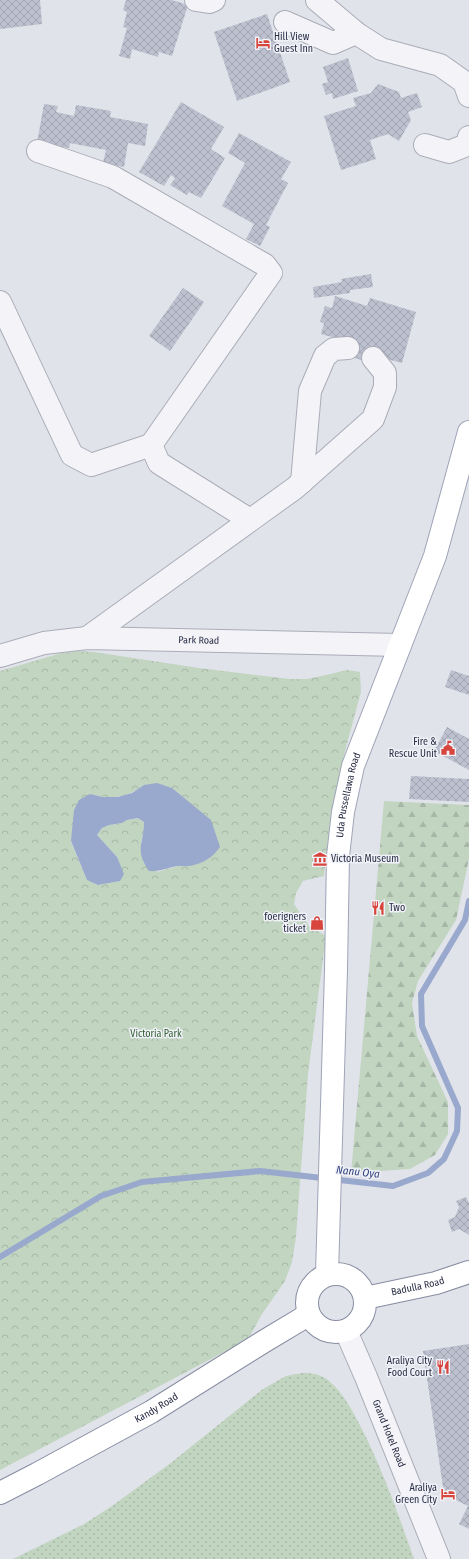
<svg xmlns="http://www.w3.org/2000/svg" width="469" height="1559" font-family="'Fira Sans Condensed',sans-serif">
  <defs>
    <pattern id="grass-dots" width="8" height="8" patternUnits="userSpaceOnUse"><rect width="8" height="8" fill="#c2d5c1"/><path d="M2 2h.1M6 6h.1" fill="none" stroke="#a7b7a7" stroke-width="1.8" stroke-linecap="round"/></pattern>
    <pattern id="forest-firs" width="22" height="20" patternUnits="userSpaceOnUse"><rect width="22" height="20" fill="#c2d5c1"/><path d="M5 1l3.5 6h-7zM16 11l3.5 6h-7z" fill="#a7b7a7"/></pattern>
    <pattern id="park-crowns" width="20" height="18" patternUnits="userSpaceOnUse"><rect width="20" height="18" fill="#c2d5c1"/><path d="M2 6a3 3 0 1 1 6 0M12 15a3 3 0 1 1 6 0" fill="none" stroke="#a7b7a7"/></pattern>
    <pattern id="building-cross-hatch" width="8" height="8" patternUnits="userSpaceOnUse"><rect width="8" height="8" fill="#bdc0ce"/><path d="M0 0l8 8M0 8l8-8" fill="none" stroke="#a2a5b2"/></pattern>
  </defs>
  <rect width="100%" height="100%" fill="#e1e3ea"/>
  <path fill="url(#grass-dots)" d="M302,1373C312,1373 320,1374 328,1380C345,1394 354,1414 364,1433C384,1474 399,1516 414,1559H13L84,1524L112,1506L172,1462L263,1389L286,1376Z"/>
  <path fill="url(#forest-firs)" d="M384,801L469,805V859L456,920L418,981L412,1003L417,1036L448,1102V1134L435,1155L410,1169L351,1173Z"/>
  <path fill="url(#park-crowns)" fill-rule="evenodd" d="M76,651L94,652L199,668L290,679H307L326,675L347,670L360,672L361,692L344,755L330,822L324,876L303,881L296,893L294,904L309,926L326,936L308,1074L296,1237L292,1262L285,1281L262,1314L250,1336L228,1350L0,1470V671L58,654ZM144,785L172,788L188,802L190,866H178L157,872L141,842L144,832V822L138,818L127,820L122,823L109,825L102,828L97,835L117,857L120,881L98,885L87,880L71,842L73,827L90,794C112,800 126,798 144,785Z"/>
  <path fill="#99a8cd" d="M157,783L172,788L211,820L220,847C213,857 203,864 189,866C185,866 181,866 177,866C167,868 159,872 149,871C134,848 144,845 144,822L138,818L127,820L122,823L109,825L102,828L97,835L117,857L124,874L120,881L98,885L87,880L71,841L74,810L79,800L90,794L103,797H118L132,793L144,785Z"/>
  <g fill="none" stroke-linecap="round" stroke-linejoin="round">
    <path stroke="#99a8cd" stroke-width="6" d="M0,1257L101,1196L142,1182L260,1171L393,1186L428,1173L444,1159L457,1131L458,1108L422,1026L421,994L465,920L469,901"/>
  </g>
  <g fill="url(#building-cross-hatch)">
    <path d="M0,0H40L42,24L0,29Z"/>
    <path d="M126,0H172L188,5L172,56L159,52L158,57L132,49L130,59L119,56L127,28L123,27L127,12L123,10Z"/>
    <path d="M267,14L290,82L237,101L214,32Z"/>
    <path d="M348,58L358,91L333,99L332,93L326,95L322,84L328,82L323,67Z"/>
    <path d="M378,84L399,92L401,98L417,93L422,107L408,112L411,120L399,141L388,134L370,140L376,159L341,170L324,116L356,106L353,98L371,93Z"/>
    <path d="M181,102L224,127L211,149L225,158L201,198L189,192L187,195L170,185L175,178L171,175L164,186L139,172Z"/>
    <path d="M44,104L58,106L56,112L74,116L76,105L111,111L110,117L148,124L145,146L128,143L124,167L103,163L106,150L70,143L69,148L37,143Z"/>
    <path d="M239,133L291,162L281,179L288,183L266,225L270,227L260,246L246,239L254,224L222,206L245,163L228,153Z"/>
    <path d="M371,274L373,287L350,290V293L314,298L313,287L342,282L341,279Z"/>
    <path d="M183,288L204,302L170,351L149,336Z"/>
    <path d="M335,296L367,306L370,298L416,312L402,363L368,354L366,361L350,357L354,343L321,334L324,323L320,322L325,306L332,308Z"/>
    <path d="M451,670L469,676V695L445,687Z"/>
    <path d="M447,727L469,739V770L434,751Z"/>
    <path d="M411,776L469,779V802L409,799Z"/>
    <path d="M466,1197L469,1203V1235L459,1229L452,1232L448,1220L455,1217L459,1207L456,1201Z"/>
    <path d="M469,1344V1529L459,1524L468,1506L444,1494L423,1351Z"/>
  </g>
  <g fill="none" stroke-linecap="round" stroke-linejoin="round">
    <defs>
      <g id="minor">
        <path d="M196,0L209,2L214,0"/>
        <path d="M317,0L356,33L381,49L440,65L464,82L469,96"/>
        <path d="M285,22L333,43L356,33"/>
        <path d="M425,145L449,152L467,145L469,137"/>
        <path d="M38,151L113,177L265,265L271,273L151,445L159,463L250,520"/>
        <path d="M0,302L72,455L91,465L151,445"/>
        <path d="M302,482L310,391L325,356L334,349L348,348"/>
        <path d="M87,638L295,488L373,419L385,387V373L373,358"/>
        <path id="s1" d="M0,656L44,643L87,638L400,645"/>
        <path id="s2" d="M346,1331L366,1377L439,1559"/>
      </g>
      <g id="major">
        <path id="s3" d="M327,1274L336,970L338,856L343,812L353,766L435,556L469,432"/>
      </g>
      <g id="highway">
        <circle cx="336" cy="1303" r="29"/>
        <path id="s4" d="M365,1298L436,1283L469,1272"/>
        <path id="s5" d="M0,1493L37,1474L151,1412L263,1342L308,1315"/>
      </g>
    </defs>
    <use href="#minor" stroke="#aaacb8" stroke-width="24"/>
    <use href="#major" stroke="#9fa4b7" stroke-width="24"/>
    <use href="#highway" stroke="#878ca2" stroke-width="24"/>
    <use href="#minor" stroke="#f4f4f8" stroke-width="22"/>
    <use href="#major" stroke="#fff" stroke-width="22"/>
    <use href="#highway" stroke="#fff" stroke-width="22"/>
  </g>
  <defs>
    <symbol id="hotel-bare" viewBox="-9 -9 18 18"><path d="M-6-4.5h1.5V1H6V5H4.5V3h-9V5H-6ZM-4 0a1.8 1.8 0 1 1 3.6 0ZM.5 0V-2.5h3Q6-2.5 6 0Z" fill="#d8453d" stroke="#f0f2f8" stroke-width="2.5" paint-order="stroke"/></symbol>
    <symbol id="civic-bare" viewBox="-9 -9 18 18"><path d="M-.6-6.5H3V-4.5H.6V-3L4-1V1h2V6H-6V1h2V-1L-.6-3ZM-1.2 2.5V6h2.4V2.5Z" fill="#d8453d" stroke="#f0f2f8" stroke-width="2.5" paint-order="stroke"/></symbol>
    <symbol id="museum-bare" viewBox="-9 -9 18 18"><path d="M0-6L6-3V-2H-6V-3ZM-5-1h2V3h-2ZM-1-1h2V3h-2ZM3-1h2V3H3ZM-6 4H6V6H-6Z" fill="#d8453d" stroke="#f0f2f8" stroke-width="2.5" paint-order="stroke"/></symbol>
    <symbol id="restaurant-bare" viewBox="-9 -9 18 18"><path d="M-5-6h1v4h1v-4h1v4h1v-4h1v5L-1.5 .5V6h-2V.5L-5-1ZM5-6V6H3V1.5H1.5Q1.5-4 5-6Z" fill="#d8453d" stroke="#f0f2f8" stroke-width="2.5" paint-order="stroke"/></symbol>
    <symbol id="shop-bare" viewBox="-9 -9 18 18"><path d="M-5-2.5h2.3a2.7 3.5 0 0 1 5.4 0H5L5.5 6h-11ZM-1.5-2.5h3a1.5 2.3 0 0 0-3 0Z" fill="#d8453d" stroke="#f0f2f8" stroke-width="2.5" paint-order="stroke"/></symbol>
  </defs>
  <g fill-rule="evenodd">
    <use href="#hotel-bare" x="253" y="33" width="20" height="20"/>
    <use href="#civic-bare" x="438" y="738" width="20" height="20"/>
    <use href="#museum-bare" x="310" y="849" width="20" height="20"/>
    <use href="#restaurant-bare" x="368" y="898" width="20" height="20"/>
    <use href="#shop-bare" x="307" y="913" width="20" height="20"/>
    <use href="#restaurant-bare" x="433" y="1357" width="20" height="20"/>
    <use href="#hotel-bare" x="438" y="1484" width="20" height="20"/>
  </g>
  <g text-anchor="middle" dominant-baseline="central" stroke-width="3" stroke-linejoin="round" paint-order="stroke">
    <g font-size="10" fill="#282c43" stroke="#f0f2f8" text-anchor="end">
      <text x="274" y="37" text-anchor="start">Hill View<tspan x="274" dy="12">Guest Inn</tspan></text>
      <text x="437" y="742">Fire &amp;<tspan x="437" dy="12">Rescue Unit</tspan></text>
      <text x="331" y="859" text-anchor="start">Victoria Museum</text>
      <text x="389" y="908" text-anchor="start">Two</text>
      <text x="306" y="917">foerigners<tspan x="306" dy="12">ticket</tspan></text>
      <text x="432" y="1361">Araliya City<tspan x="432" dy="12">Food Court</tspan></text>
      <text x="437" y="1488">Araliya<tspan x="437" dy="12">Green City</tspan></text>
    </g>
    <g font-size="10" fill="#282c43" stroke="#f0f2f8">
      <text stroke="none"><textPath href="#s1" startOffset="201">Park Road</textPath></text>
      <text stroke="none"><textPath href="#s3" startOffset="480">Uda Pussellawa Road</textPath></text>
      <text stroke="none"><textPath href="#s4" startOffset="54">Badulla Road</textPath></text>
      <text stroke="none"><textPath href="#s5" startOffset="178">Kandy Road</textPath></text>
      <text stroke="none"><textPath href="#s2" startOffset="111">Grand Hotel Road</textPath></text>
    </g>
    <g font-size="10" fill="#346034" stroke="#f0f2f8">
      <text x="156" y="1034">Victoria Park</text>
    </g>
    <g font-size="11" font-style="italic" fill="#2f417a" stroke="#f0f2f8">
      <text transform="translate(358 1172) rotate(6)">Nanu Oya</text>
    </g>
  </g>
</svg>
